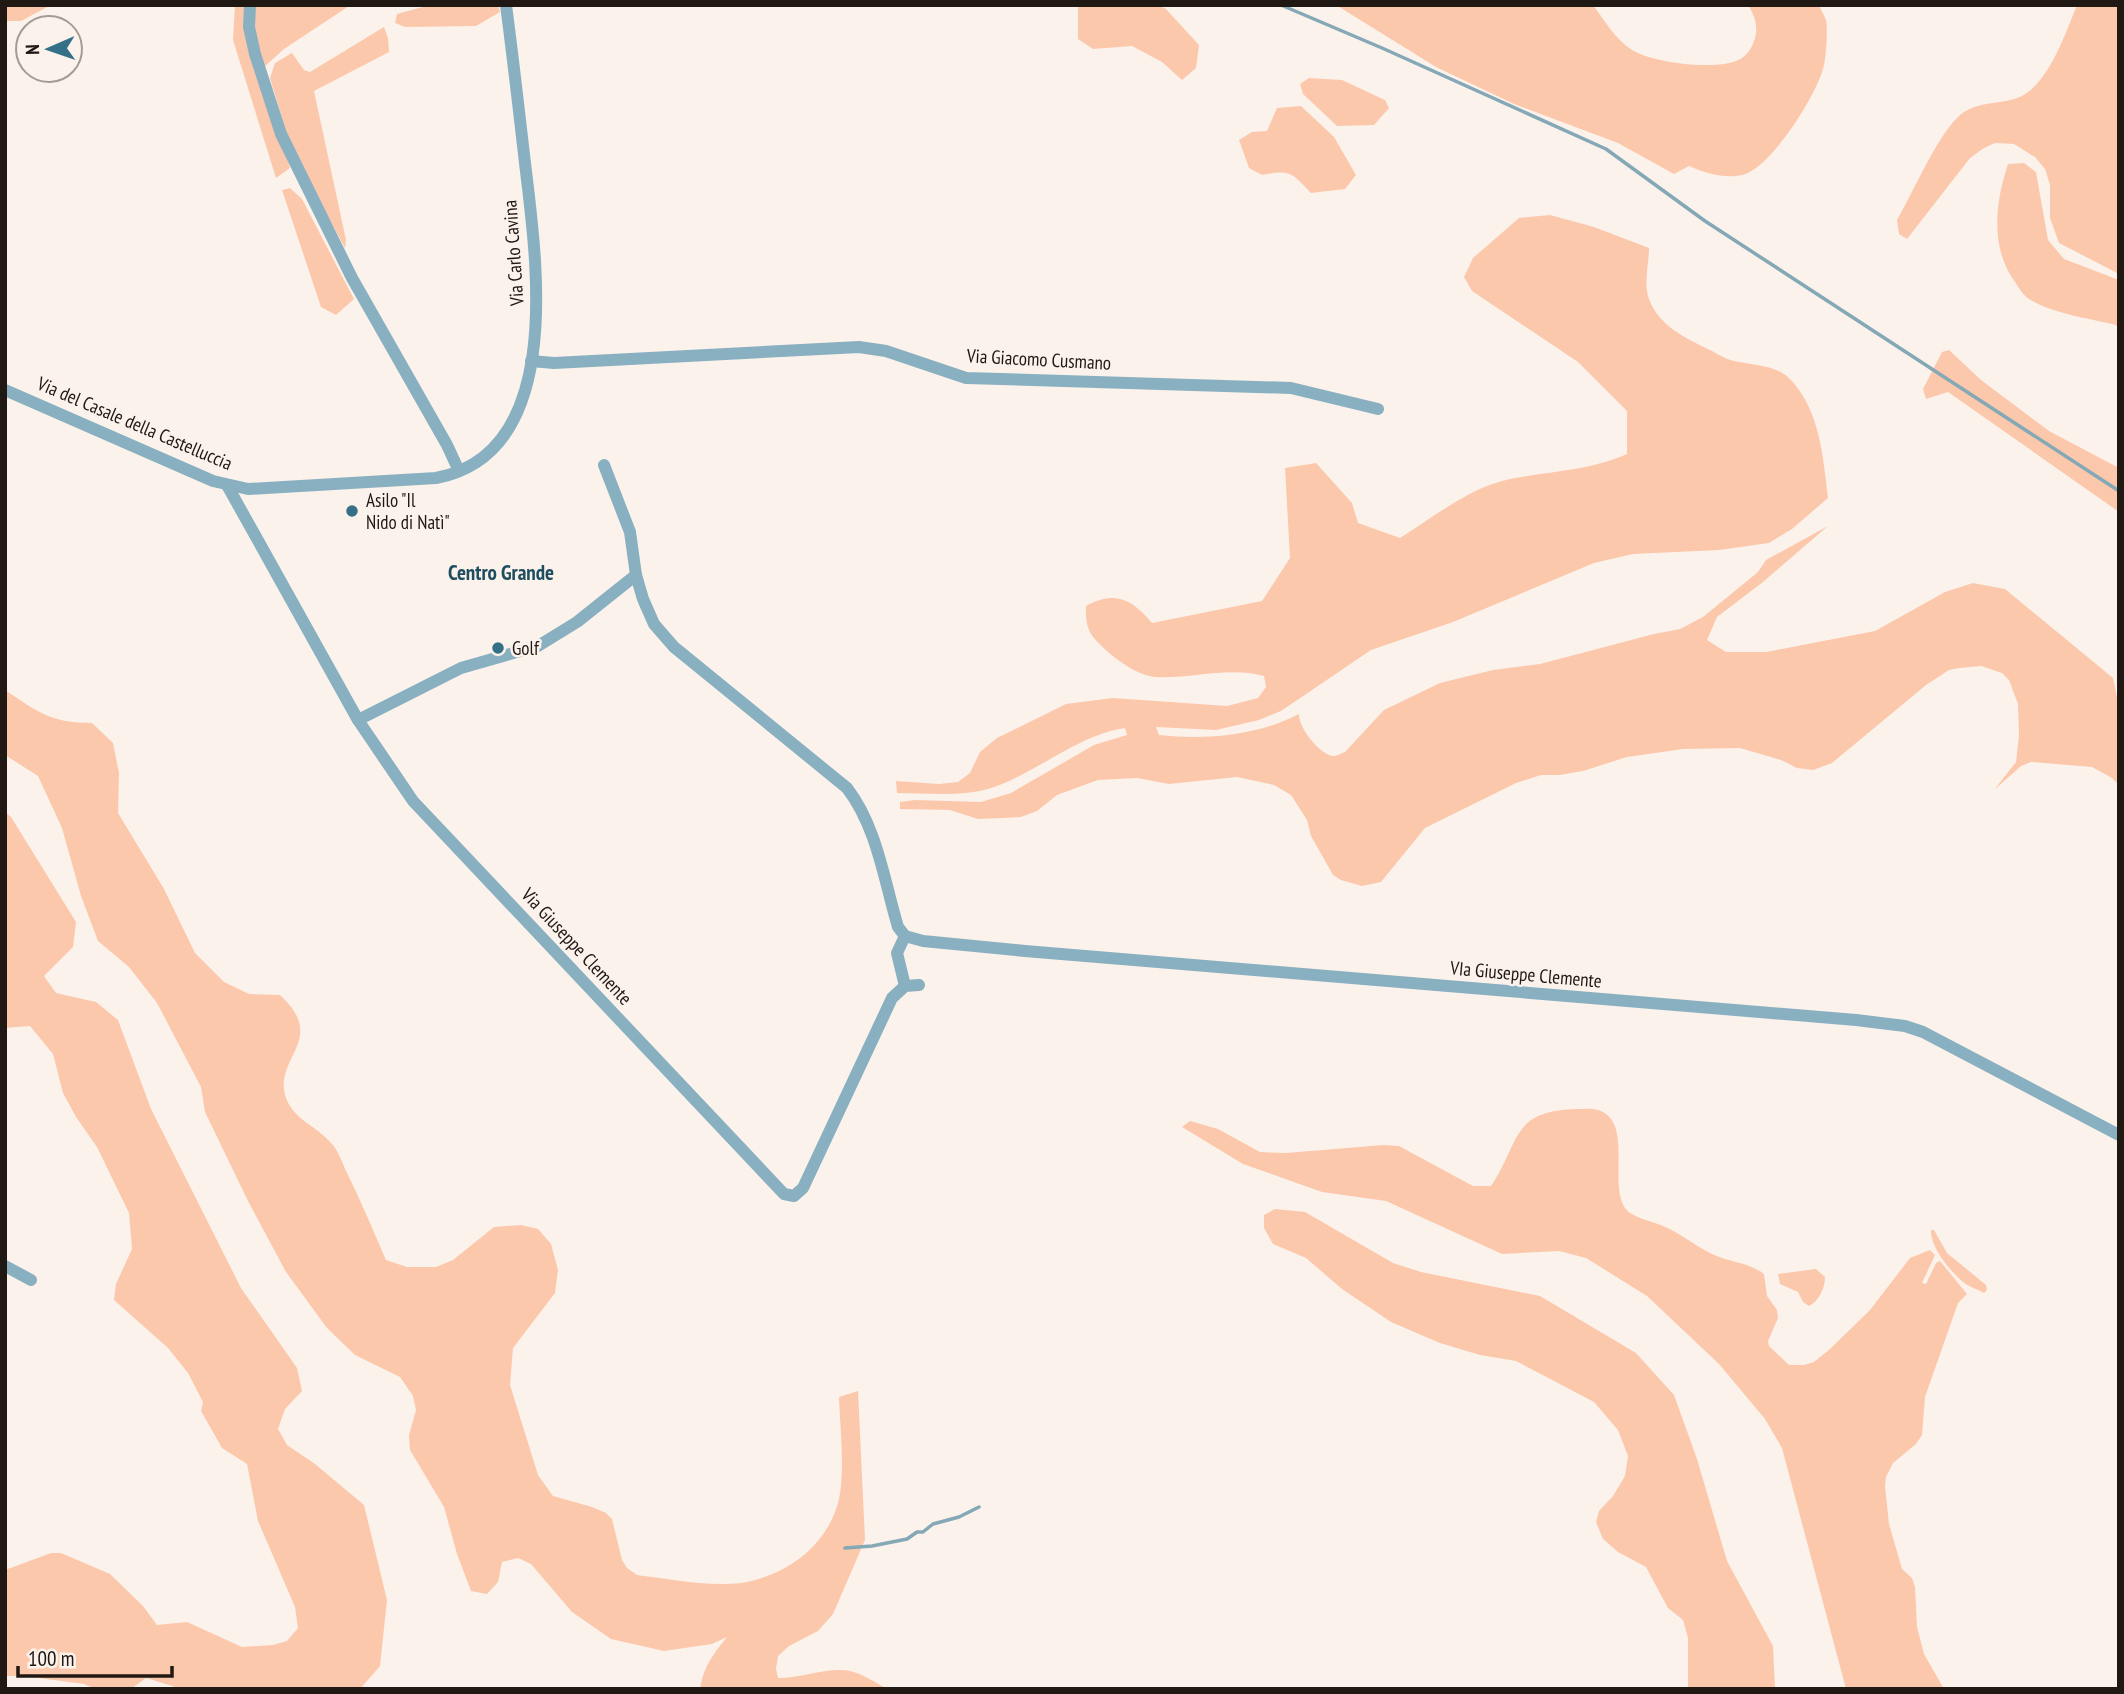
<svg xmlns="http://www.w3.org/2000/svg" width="2124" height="1694" font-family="'PT Sans Narrow',sans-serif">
  <rect width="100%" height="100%" fill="#fcf2ec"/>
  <g fill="#fcc8ab">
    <path d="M5,5H51L21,21H5Z"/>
    <path d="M235,5L349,6L284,49L263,68L262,86L290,168L276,178L233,40Z"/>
    <path d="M430,5H498L500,12L476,26L405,27L395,23L397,14Z"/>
    <path d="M1078,5H1153L1165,8L1199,45L1196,68L1182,80L1162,62L1132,46L1093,49L1078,39Z"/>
    <path d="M1336,5H1593C1605,21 1615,39 1632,50C1653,63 1721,72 1742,58C1748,54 1752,47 1754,41C1759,28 1755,16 1748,5H1819C1821,10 1824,15 1826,20C1828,29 1826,60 1823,69C1815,97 1771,168 1742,175C1725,179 1705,173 1689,166L1674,174L1618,143L1514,104L1436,67Z"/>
    <path d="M2077,5H2119V274L2059,243L2050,218V185L2045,169L2035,157L2014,144L1995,143L1984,148L1970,158L1907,239L1899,234L1897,220C1913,192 1936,139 1957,118C1973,101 1997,105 2017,98C2048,87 2065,34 2077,5Z"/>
    <path d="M384,27L388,38L389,52L314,91L346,240L345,248L291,148L270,78L275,63L292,53L304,70L310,72Z"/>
    <path d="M1309,78L1342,80L1385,100L1389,108L1374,125L1337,126L1303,94L1300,84Z"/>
    <path d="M1301,106L1334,137L1356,175L1345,189L1311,193C1292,173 1291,169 1262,175L1249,168L1239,140L1252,132L1267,131L1277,108Z"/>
    <path d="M2024,163L2036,172L2048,240L2064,259L2119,280V330L2116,325C2088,318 2053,314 2029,299C2023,295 2019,288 2015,282C1990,248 1995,203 2008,164Z"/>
    <path d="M290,188L302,199L354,299L336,315L321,307L282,190Z"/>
    <path d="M1550,215L1594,227L1649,248C1649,262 1644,282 1648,296C1657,325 1685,338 1710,350C1718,354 1725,359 1734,361C1751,365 1776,365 1789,378C1820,409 1823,457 1828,498L1792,529L1769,543L1719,550L1633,554L1594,563L1453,622L1371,650L1281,711L1259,720L1216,730L1156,727L1159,735C1206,740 1256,736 1299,714C1299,728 1316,749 1329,755C1334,758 1340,754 1345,752L1384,710L1440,683L1493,670L1540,664L1654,634L1680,629L1703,617L1758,572L1766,560L1828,526L1763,582L1717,617L1707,640L1726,652H1766L1875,631L1945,592L1973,583L2005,589L2113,678L2119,707V785L2112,778L2092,767L2031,762L2021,766L1994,790L2016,762L2019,735L2018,704L2009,680L2002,673L1981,666L1959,668L1949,670L1926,685L1832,763L1813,770L1797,768L1781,760L1740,748L1683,749L1627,757L1583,771L1560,775H1541L1516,783L1425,828L1381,882L1362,886L1341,880L1333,875L1311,836L1307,820L1291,795L1274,785L1237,777L1169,784L1137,778L1098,780L1057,795L1037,811L1021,817L978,819L950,810L900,809V802L915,800L981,802L1011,793L1094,745L1127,735L1125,728C1074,736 1037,774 988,789C959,797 926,793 897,793L896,781L939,784L958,782L970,773L980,752L997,738L1066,704L1113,698L1227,706L1258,698L1266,687L1264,676C1228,666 1192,679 1156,677C1139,676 1120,662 1108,652C1091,636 1085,631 1086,606C1115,590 1132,599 1152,623L1262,601L1290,558L1285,468L1316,463L1352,503L1358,523L1400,538C1434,517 1470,487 1510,479C1551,471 1588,471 1627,454V411L1578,362L1472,291L1464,277L1473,258L1519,218Z"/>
    <path d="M1949,350L1981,380L2049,431L2119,468V512L1948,392L1926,399L1923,389L1942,352Z"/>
    <path d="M5,690C38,712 51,723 92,723L113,743L119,773L118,813L164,889L195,953L224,982L249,994L280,995C329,1040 272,1058 286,1098C294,1120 317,1126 331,1143C338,1150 342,1162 346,1171C361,1201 373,1230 386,1260L407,1267H436L453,1260L494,1227L521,1225L538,1229L551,1244L558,1270L555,1293L513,1348L510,1385L538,1475L553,1496L592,1507L606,1513L612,1519L622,1560L627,1568L637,1575C670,1579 723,1590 755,1580C795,1569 829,1541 839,1499C845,1471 840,1426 839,1397L858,1391L865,1540L833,1614L818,1631L789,1646L778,1656L776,1669L778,1678C800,1678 819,1670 840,1670C856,1669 873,1681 887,1689H700C703,1667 714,1653 727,1637L712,1644L664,1651L611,1639L572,1612L531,1564L518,1558L502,1562L498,1582L487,1594L471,1591L457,1554L444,1507L410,1450L409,1435L416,1410L413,1396L400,1377L355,1355L327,1328L286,1272L248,1201L205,1112L201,1087L157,1003L129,967L98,941L81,896L62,828L38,776L5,755Z"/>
    <path d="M5,812L11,817L76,922L73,947L44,976L56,993L96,1002L118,1020L151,1109L241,1288L297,1368L302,1391L285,1409L278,1429L287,1445L315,1464L364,1505L387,1600L380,1666L360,1689H182L146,1678L131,1689H95L84,1684L24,1676H5V1570L51,1553H61L110,1574L143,1606L157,1625L187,1622L242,1647L273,1645L287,1641L298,1628L295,1607L258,1521L247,1464L222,1448L201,1411L203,1402L188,1373L168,1348L114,1300L116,1284L132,1249L129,1213L97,1147L76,1117L63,1093L53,1054L30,1026L5,1028Z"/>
    <path d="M1577,1109C1583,1109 1592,1108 1598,1110C1634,1121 1608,1183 1625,1208C1632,1218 1652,1221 1663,1226C1680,1233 1694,1245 1710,1253C1727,1262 1749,1262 1764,1274L1767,1296L1777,1310L1778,1318L1768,1341L1769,1346L1789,1365H1804L1814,1362L1830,1349L1870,1310L1910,1258L1930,1250L1935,1255L1922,1283L1926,1284L1936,1263L1940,1261L1967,1294L1958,1303L1925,1397L1922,1435L1916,1444L1893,1463L1886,1477L1885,1486L1889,1524L1902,1569L1912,1578L1915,1587L1917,1627L1924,1654L1944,1689H1846L1782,1448L1765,1419L1719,1364L1647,1296L1586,1258L1559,1251L1502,1254L1386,1201L1322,1192L1243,1164L1182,1127L1190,1121L1218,1129L1260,1152L1286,1153L1383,1145L1399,1146L1473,1186H1491C1521,1141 1510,1111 1577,1109Z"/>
    <path d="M1275,1209L1305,1212L1393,1263L1421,1272L1540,1296L1636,1353L1674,1395L1697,1459L1727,1561L1773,1646L1775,1689H1688V1638L1683,1620L1668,1608L1646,1567L1618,1552L1603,1539L1596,1522L1599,1511L1613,1496L1625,1476L1628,1456L1618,1430L1594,1402L1516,1361L1480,1355L1440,1343L1391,1322L1342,1289L1306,1258L1273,1244L1264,1228V1215Z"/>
    <path d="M1931,1230H1934L1947,1253L1986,1285L1987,1290L1984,1293C1977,1289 1969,1287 1963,1282C1950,1271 1930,1247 1931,1230Z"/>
    <path d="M1816,1269L1825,1277C1825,1288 1819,1301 1809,1306L1803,1302L1798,1292L1780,1284L1778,1274Z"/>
  </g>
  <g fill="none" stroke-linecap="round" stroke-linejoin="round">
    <g stroke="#84a8b6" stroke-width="3.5">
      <path d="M1281,5L1382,48L1606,149L1705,221L2119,491"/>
      <path d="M845,1548L872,1546L907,1539L917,1532H923L933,1524L959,1517L979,1507"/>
    </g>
    <g stroke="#89b0c0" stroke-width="12">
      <path d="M250,5L249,27L255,54L281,134L352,278L447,445L459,471"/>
      <path d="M531,361L554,363L859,347L886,351L966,378L1291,388L1378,409"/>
      <path d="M5,390L213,481L248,489L436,478C567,453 536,257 525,163C519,111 513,58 506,5"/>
      <path d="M604,465L630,532L636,575L643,599L654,624L674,647L847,788C877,827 884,880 898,927L905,936"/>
      <path d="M227,485L358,720L413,801L784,1194L794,1196L803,1188L892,998L905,986L919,985"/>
      <path d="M358,720L461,668L538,646L577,622L636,575"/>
      <path d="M905,936L923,941L1025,951L1856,1020L1905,1026L1923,1032L2119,1135"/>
      <path d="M905,986L897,953L905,936"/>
      <path d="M5,1266L31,1280"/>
    </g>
  </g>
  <g fill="#347087" stroke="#fcf2ec" stroke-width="2.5">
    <circle cx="352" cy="511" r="7"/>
    <circle cx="498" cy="648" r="7"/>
  </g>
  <g text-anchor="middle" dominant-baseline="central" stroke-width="5" stroke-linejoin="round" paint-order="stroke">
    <g font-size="19" fill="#201813" stroke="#fcf2ec">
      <text transform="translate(513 253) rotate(-94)">Via Carlo Cavina</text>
      <text transform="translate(1039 359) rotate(3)">Via Giacomo Cusmano</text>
      <text transform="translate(135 423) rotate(23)">Via del Casale della Castelluccia</text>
      <text transform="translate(577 946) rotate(47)">Via Giuseppe Clemente</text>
      <text transform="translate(1526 974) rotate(5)">VIa Giuseppe Clemente</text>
    </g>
    <g font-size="19" fill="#201813" stroke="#fcf2ec" text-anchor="start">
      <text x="366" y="500">Asilo "Il<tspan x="366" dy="22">Nido di Natì"</tspan></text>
      <text x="512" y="648">Golf</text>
    </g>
    <g font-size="21" font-weight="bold" fill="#1d4d5f" stroke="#fcf2ec">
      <text x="501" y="572">Centro Grande</text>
    </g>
  </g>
  <rect width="2124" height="1694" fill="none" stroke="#201813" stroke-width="14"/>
  <g transform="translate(49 49) rotate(268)"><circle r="33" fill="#fcf2ec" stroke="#a49b95" stroke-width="2"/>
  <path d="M0-5L12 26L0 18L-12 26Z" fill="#347087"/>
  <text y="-10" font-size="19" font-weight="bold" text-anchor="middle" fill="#201813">N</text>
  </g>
  <path d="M18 1666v10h154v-10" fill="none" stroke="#201813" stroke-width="3.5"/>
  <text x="28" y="1666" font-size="21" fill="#201813" stroke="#fcf2ec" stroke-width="5" paint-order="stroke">100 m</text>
</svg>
